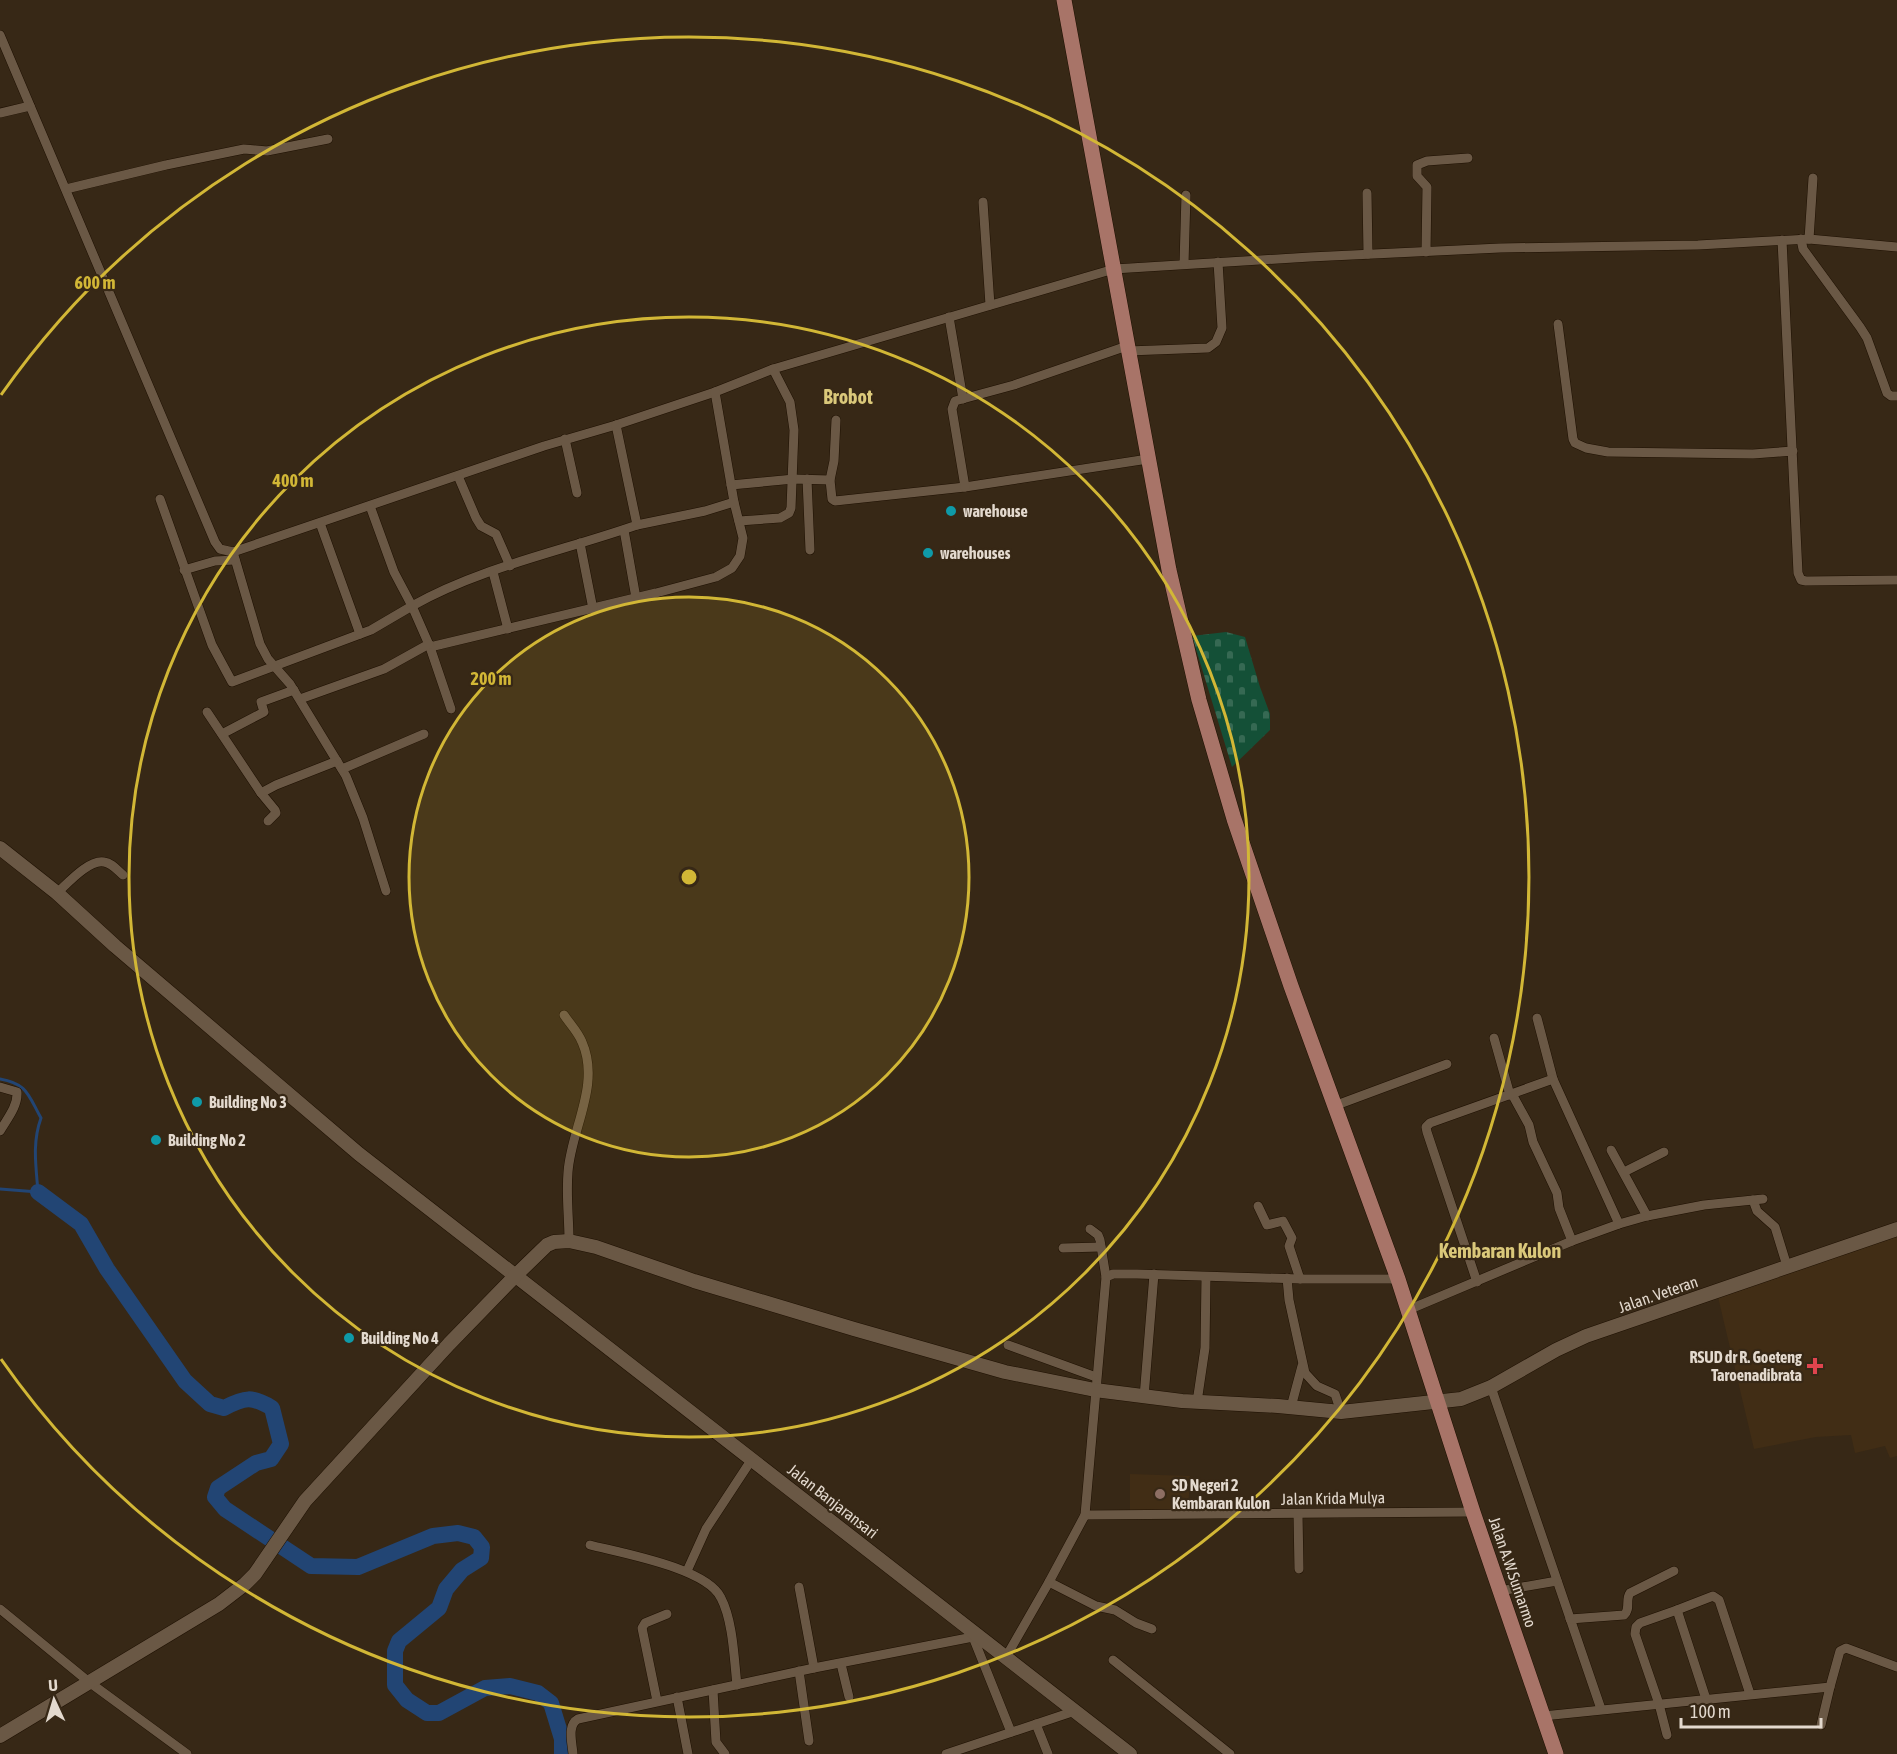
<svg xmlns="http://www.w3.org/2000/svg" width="1897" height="1754" font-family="'Asap Condensed',sans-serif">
  <defs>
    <pattern id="cemetery-stones" width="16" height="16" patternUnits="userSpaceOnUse" patternTransform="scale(1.5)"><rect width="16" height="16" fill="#145037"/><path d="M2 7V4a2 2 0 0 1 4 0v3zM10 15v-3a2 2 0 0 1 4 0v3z" fill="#366953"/></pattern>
  </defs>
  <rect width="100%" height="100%" fill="#372816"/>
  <g fill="#412d15">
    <path d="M1897,1234V1456L1890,1458L1885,1446L1855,1453L1851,1435L1816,1437L1754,1449L1718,1297Z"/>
    <path d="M1130,1474L1190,1476L1188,1513L1130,1512Z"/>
  </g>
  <path fill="url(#cemetery-stones)" d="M1226,632L1245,637L1260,687L1270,714V730L1232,767L1192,636Z"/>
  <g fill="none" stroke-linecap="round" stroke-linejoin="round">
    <path stroke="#224574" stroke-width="3" d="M0,1079C28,1084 28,1095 41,1118C32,1143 36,1166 38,1192L0,1189"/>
    <path stroke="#224574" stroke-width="16" d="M38,1192L81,1224L107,1269L185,1381L210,1404L224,1408C245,1397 252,1396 272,1408L281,1444L271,1459L256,1463L218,1488L215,1497L225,1509L311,1566L358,1567L433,1536L458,1533L474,1537L482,1547L481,1558L462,1570L446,1589L439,1608L399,1641L395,1651V1685L407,1700L427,1713H439L485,1688L510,1686L538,1693L551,1703L562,1739V1754"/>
    <defs>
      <g id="street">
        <path d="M0,35L215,542L220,549L233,552L544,446L616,425L715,392L773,369L1114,269L1310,257L1500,248L1698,245L1809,239L1897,247"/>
        <path d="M0,113L30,106"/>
        <path d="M66,189L166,165L244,149L267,151L328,139"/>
        <path d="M1367,193L1368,254"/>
        <path d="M983,202L990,305"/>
        <path d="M1801,239L1803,249L1860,327L1867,338L1887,393L1891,396H1897"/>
        <path d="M1809,239L1813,178"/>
        <path d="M1782,240L1798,573L1801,580L1806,581L1897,580"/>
        <path d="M1426,252L1427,187L1417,176V165L1427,161L1468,158"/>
        <path d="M1184,264L1186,195"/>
        <path d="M949,317L963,399"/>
        <path d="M1558,324L1573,439L1575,443L1586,448L1608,452L1753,454L1793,451"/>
        <path d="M1128,351L1208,348L1216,342L1222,328L1218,262"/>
        <path d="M836,420L834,461L830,480L832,499L835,501L965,487L1148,459"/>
        <path d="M565,439L577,493"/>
        <path d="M458,476L476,518L481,526L496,534L510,566"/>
        <path d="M807,479L810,550"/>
        <path d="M731,485L794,479L830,480"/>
        <path d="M965,487L952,409L955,401L1014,385L1127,346"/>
        <path d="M160,499L212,645L232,682L371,630L412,606L430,647L656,593L716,577L732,568L740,556L743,538L734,502L715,392"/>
        <path d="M370,506L394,572L412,606C481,567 563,551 637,525L616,425"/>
        <path d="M739,521L780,518L789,513L791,508L794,430L790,402L773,369"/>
        <path d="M320,523L360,634"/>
        <path d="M637,525L705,511L734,502"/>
        <path d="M624,530L636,598"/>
        <path d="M580,543L593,609"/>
        <path d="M233,552L260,644L268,659L290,684L346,776L363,818L386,891"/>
        <path d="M184,570L215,561L235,560"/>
        <path d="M493,572L508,629"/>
        <path d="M430,647L451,709"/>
        <path d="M300,699L384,669L429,644"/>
        <path d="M207,712L261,793L275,810L276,813L268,821"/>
        <path d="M222,734L264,712L261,702L294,690"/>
        <path d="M342,769L424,734"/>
        <path d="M261,793L276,785L337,761"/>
        <path d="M57,893C67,884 89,859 104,862C112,863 117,870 123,875"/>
        <path d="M564,1015C570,1024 578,1032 582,1042C601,1085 571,1129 568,1172C566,1195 569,1218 569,1241"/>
        <path d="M1537,1018L1553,1079"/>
        <path d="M1494,1038L1510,1095"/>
        <path d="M0,1087L17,1092C18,1106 7,1119 0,1131"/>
        <path d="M1512,1094L1529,1125L1533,1142L1557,1193L1559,1208L1572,1241"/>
        <path d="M1334,1106L1447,1064"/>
        <path d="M1611,1150L1647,1216"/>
        <path d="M1624,1172L1664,1152"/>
        <path d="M1753,1200L1757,1211L1775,1227L1787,1266"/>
        <path d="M1258,1206L1267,1225L1283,1221L1292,1238L1289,1246L1300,1279"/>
        <path d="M1090,1229L1098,1235L1100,1240L1106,1277"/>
        <path d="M1063,1248L1101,1247"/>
        <path d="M1287,1278L1289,1300L1305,1373L1317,1386L1335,1394L1341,1412"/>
        <path d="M1477,1282L1427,1132L1426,1127L1430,1123L1553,1079L1619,1224"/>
        <path d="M1408,1310L1572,1241L1619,1224L1647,1216L1704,1205L1763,1199"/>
        <path d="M1008,1345L1096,1377"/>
        <path d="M1491,1387L1601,1709"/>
        <path d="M1144,1397L1154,1274"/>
        <path d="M1197,1402L1205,1348L1206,1277"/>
        <path d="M1291,1407L1302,1366"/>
        <path d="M1298,1514L1299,1569"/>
        <path d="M1085,1515L1473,1512"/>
        <path d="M590,1545C621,1553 707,1568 721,1598C733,1621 734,1658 737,1685"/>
        <path d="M687,1571L706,1529L752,1459"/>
        <path d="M1049,1582L1096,1606L1115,1610L1136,1623L1152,1629"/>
        <path d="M799,1587L814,1668"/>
        <path d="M1500,1591L1557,1581"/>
        <path d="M0,1609L89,1682L187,1754"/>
        <path d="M1570,1619L1624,1615C1631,1609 1625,1600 1630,1593L1674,1571"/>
        <path d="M973,1637L1011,1732"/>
        <path d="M1006,1657L1049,1582L1085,1515L1106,1277L1113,1274H1137L1300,1279H1398"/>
        <path d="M1113,1660L1230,1754"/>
        <path d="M841,1664L849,1697"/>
        <path d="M799,1671L809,1741"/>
        <path d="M713,1690L716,1742L725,1754"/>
        <path d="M677,1697L688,1754"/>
        <path d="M1706,1699L1677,1610L1713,1596L1719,1600L1750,1694"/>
        <path d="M657,1701L642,1628L645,1623L667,1614"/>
        <path d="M1543,1716L1830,1687L1840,1651L1846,1648L1897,1667"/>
        <path d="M1036,1724L1048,1754"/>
        <path d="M1821,1725L1830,1687"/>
        <path d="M1667,1735L1659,1704L1635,1634L1636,1627L1640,1623L1677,1610"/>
        <path d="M573,1754C572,1742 567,1725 578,1719L814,1668L973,1637L977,1635"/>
        <path d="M946,1754L1075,1711"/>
      </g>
      <g id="secondary">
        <path d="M0,848L57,893L115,946L359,1154L1130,1754"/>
        <path d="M0,1736L219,1604L245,1584L255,1574L305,1501L449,1344L516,1275L547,1245L554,1242L569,1241L596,1247L694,1281L854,1329L1005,1372L1095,1390L1182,1401L1278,1406L1341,1412L1461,1399L1491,1387L1556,1350L1586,1336L1897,1229"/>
      </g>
      <path id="primary" d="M1064,0L1169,570L1199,700L1234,819L1291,986L1398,1279L1473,1512L1556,1754"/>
    </defs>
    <use href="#street" stroke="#1e1002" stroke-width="10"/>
    <use href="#secondary" stroke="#1e1002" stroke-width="15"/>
    <use href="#primary" stroke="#1e1002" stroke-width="16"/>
    <use href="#street" stroke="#6a5845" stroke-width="9"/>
    <use href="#secondary" stroke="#6a5845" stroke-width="14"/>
    <use href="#primary" stroke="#a87468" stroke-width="15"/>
  </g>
  <circle cx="689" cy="877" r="280" fill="#d2b736" fill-opacity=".12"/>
  <g fill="none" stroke="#d2b736" stroke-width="3">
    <circle cx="689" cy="877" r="280"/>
    <circle cx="689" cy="877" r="560"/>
    <path d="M1 395A840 840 0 1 1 1 1359"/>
  </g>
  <g fill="#0f9aa8" stroke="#372816" stroke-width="2">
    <circle cx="951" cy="511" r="6"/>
    <circle cx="928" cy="553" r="6"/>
    <circle cx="197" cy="1102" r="6"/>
    <circle cx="156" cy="1140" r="6"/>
    <circle cx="349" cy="1338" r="6"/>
  </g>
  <path fill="#e0444e" stroke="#372816" stroke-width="2" d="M1812 1357h6v6h6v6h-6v6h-6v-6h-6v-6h6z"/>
  <circle fill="#8d6e63" stroke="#372816" stroke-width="2" cx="1160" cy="1494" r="6"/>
  <g text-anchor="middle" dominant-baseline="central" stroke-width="4.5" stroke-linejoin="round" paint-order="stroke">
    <g font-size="16" font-weight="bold" fill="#e3d9ce" stroke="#372816" text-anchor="start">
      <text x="963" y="511">warehouse</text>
      <text x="940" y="553">warehouses</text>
      <text x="209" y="1102">Building No 3</text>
      <text x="168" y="1140">Building No 2</text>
      <text x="361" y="1338">Building No 4</text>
      <text x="1802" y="1357" text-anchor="end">RSUD dr R. Goeteng<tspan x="1802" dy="18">Taroenadibrata</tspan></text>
      <text x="1172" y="1485">SD Negeri 2<tspan x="1172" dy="18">Kembaran Kulon</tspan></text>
    </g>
    <g font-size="16" fill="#e3d9ce" stroke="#372816">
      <text transform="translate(1658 1294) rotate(-19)">Jalan. Veteran</text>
      <text transform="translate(1333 1498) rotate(-1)">Jalan Krida Mulya</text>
      <text transform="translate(833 1501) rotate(38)">Jalan Banjaransari</text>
      <text transform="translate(1513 1572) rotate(71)">Jalan A.W.Sumarmo</text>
    </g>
    <g font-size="20" font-weight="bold" fill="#dac87a" stroke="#372816">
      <text x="848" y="396">Brobot</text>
      <text x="1500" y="1250">Kembaran Kulon</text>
    </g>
  </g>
  <circle cx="689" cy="877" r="9" fill="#d2b736" stroke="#372816" stroke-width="3"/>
  <g font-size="18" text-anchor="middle" font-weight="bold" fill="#d2b736" stroke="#372816" stroke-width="4.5" stroke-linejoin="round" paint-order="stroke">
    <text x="95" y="289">600 m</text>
    <text x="293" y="487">400 m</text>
    <text x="491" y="685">200 m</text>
  </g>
  <g transform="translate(54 1700) rotate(356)" stroke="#372816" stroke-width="4.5" paint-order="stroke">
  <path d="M0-4.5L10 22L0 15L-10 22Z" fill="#e3d9ce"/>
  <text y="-9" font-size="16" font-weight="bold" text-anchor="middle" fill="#e3d9ce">U</text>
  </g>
  <path d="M1681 1718v9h140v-9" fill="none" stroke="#e3d9ce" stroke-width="3"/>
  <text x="1690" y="1718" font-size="18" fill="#e3d9ce" stroke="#372816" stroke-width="4.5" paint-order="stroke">100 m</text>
</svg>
